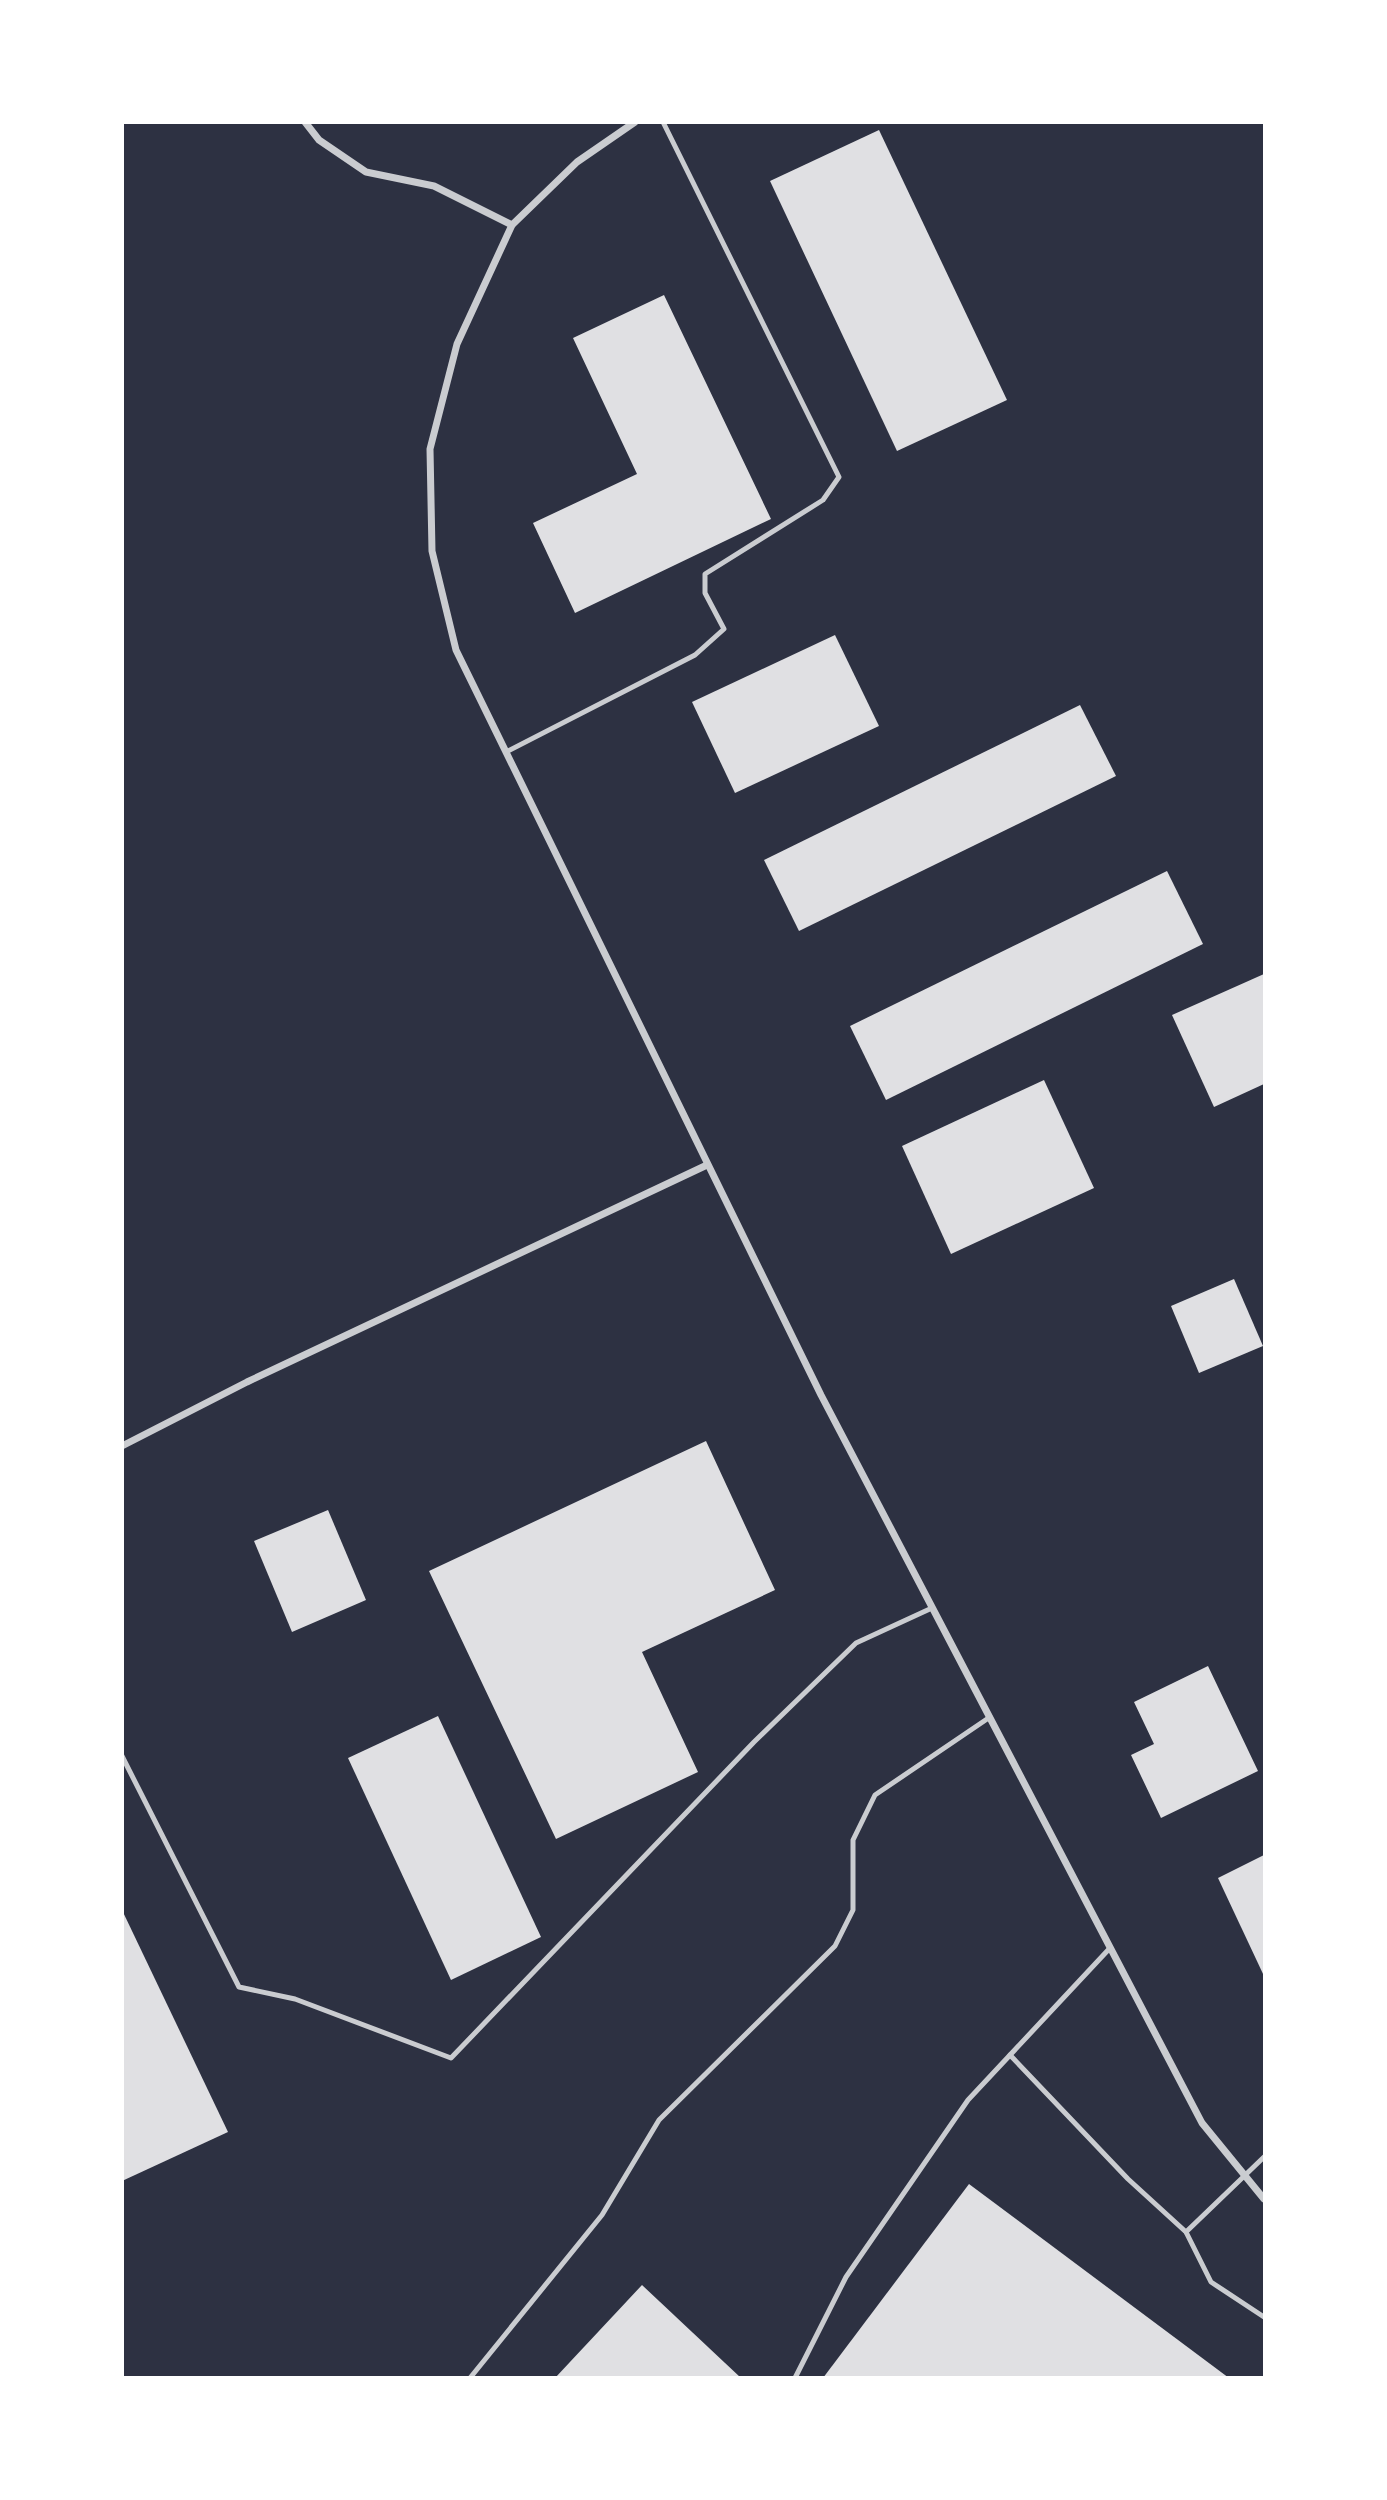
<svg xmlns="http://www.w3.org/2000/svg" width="1387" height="2500" font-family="'Archivo Narrow',sans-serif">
  <rect width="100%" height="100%" fill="#2d3142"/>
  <g fill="#e0e0e3">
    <path d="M879,130L1007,400L897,451L770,181Z"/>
    <path d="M664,295L771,519L575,613L533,523L637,474L573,338Z"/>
    <path d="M835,635L879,726L735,793L692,702Z"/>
    <path d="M1080,705L1116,776L799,931L764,860Z"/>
    <path d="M1167,871L1203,944L886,1100L850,1026Z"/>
    <path d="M1264,974V1084L1214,1107L1172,1015Z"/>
    <path d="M1044,1080L1094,1188L951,1254L902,1146Z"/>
    <path d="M1234,1279L1263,1346L1199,1373L1171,1306Z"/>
    <path d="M706,1441L775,1590L642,1652L698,1772L556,1839L429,1571Z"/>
    <path d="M328,1510L366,1600L292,1632L254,1541Z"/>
    <path d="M1208,1666L1258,1771L1161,1818L1131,1755L1154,1744L1134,1702Z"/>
    <path d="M438,1716L541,1937L451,1980L348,1758Z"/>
    <path d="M1264,1855V1976L1218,1878Z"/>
    <path d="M122,1910L228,2132L122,2181Z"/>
    <path d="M969,2184L1229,2378H823Z"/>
    <path d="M642,2285L741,2378H555Z"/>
  </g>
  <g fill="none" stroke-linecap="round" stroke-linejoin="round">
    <g stroke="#caccd0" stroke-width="5">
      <path d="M506,752L695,655L724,629L705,593V574L823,500L839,477L663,122"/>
      <path d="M122,1756L239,1987L295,1999L451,2058L754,1742L856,1643L932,1608"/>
      <path d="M1010,2055L1128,2179L1186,2232L1211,2282L1264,2317"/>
      <path d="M1186,2232L1264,2157"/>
      <path d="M470,2378L602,2215L659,2120L835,1946L853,1910V1840L875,1795L990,1717"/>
      <path d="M795,2378L846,2277L968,2100L1110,1948"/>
    </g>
    <g stroke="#caccd0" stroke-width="7">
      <path d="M305,122L319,140L366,172L434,186L512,225"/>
      <path d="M635,122L577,162L512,225L457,344L430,449L432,551L456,650L821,1395L1202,2123L1264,2199"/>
      <path d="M122,1446L247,1382L707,1165"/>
    </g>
  </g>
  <rect width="1387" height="2500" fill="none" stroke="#ffffff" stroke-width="248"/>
</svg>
